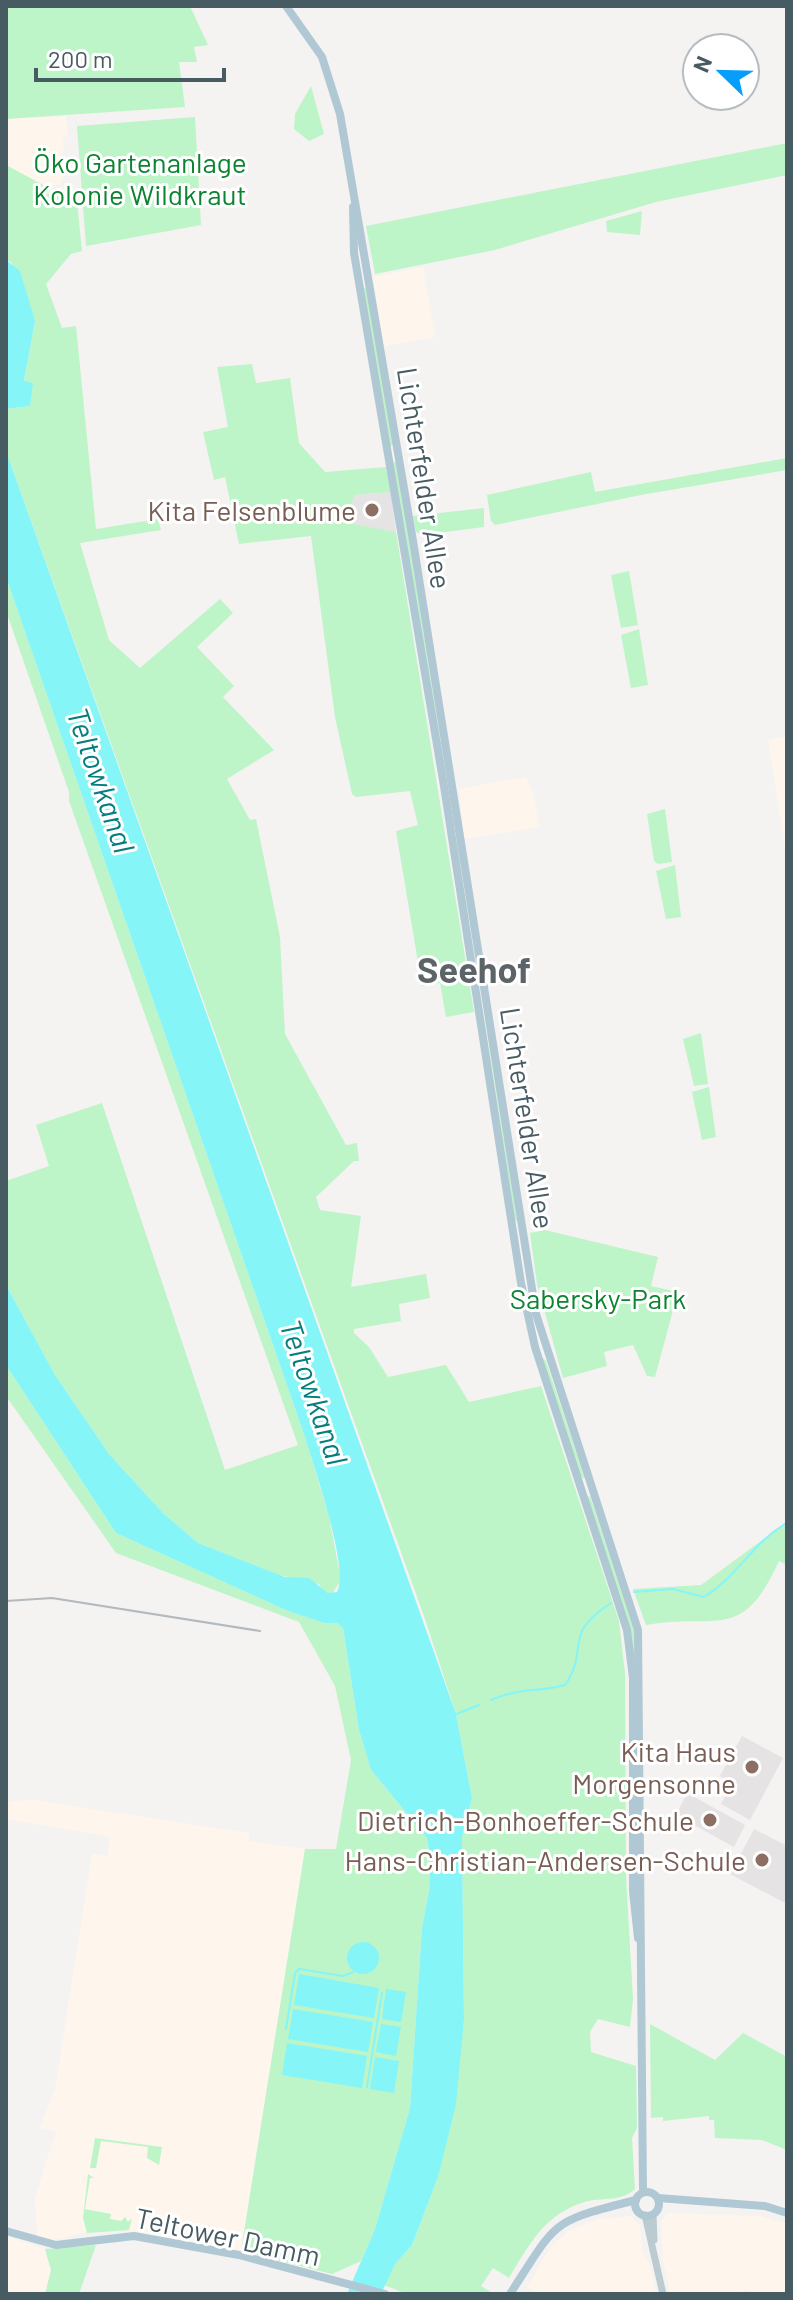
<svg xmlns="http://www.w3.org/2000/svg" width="793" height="2300" font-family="Barlow,sans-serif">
  <rect width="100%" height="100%" fill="#f5f2f2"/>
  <g fill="#fef6ec">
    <path d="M66,116L68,136L63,137L64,152L61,153L63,180L59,185L45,186L6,165V119Z"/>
    <path d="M423,267L435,337L384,346L373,277Z"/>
    <path d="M787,736V860L768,740Z"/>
    <path d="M526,777L534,796L539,827L464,839L459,789Z"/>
    <path d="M33,1800L249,1833V1841L305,1849L241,2251L120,2229L86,2232L50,2241L37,2237L35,2198L56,2131L39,2129L55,2089L92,1854L107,1856L110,1837L6,1819L9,1801Z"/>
    <path d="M668,2213L760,2216L787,2224V2287L783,2294H755L746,2290L732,2294H671L663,2261L661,2221Z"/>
    <path d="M631,2216L640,2225L642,2251L650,2266L656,2294H540L527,2287L550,2248L567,2232L598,2219Z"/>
    <path d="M6,2236L45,2249L51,2270L45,2294H6Z"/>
  </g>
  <g fill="#e6e3e5">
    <path d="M391,492L396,532L348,524L354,495Z"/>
    <path d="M742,1736L783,1758L750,1820L721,1804L732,1783L720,1776Z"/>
    <path d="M687,1793L745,1825L734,1847L676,1815Z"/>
    <path d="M754,1829L787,1846V1904L730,1874Z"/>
  </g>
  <g fill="#bdf5c8">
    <path d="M6,6H190L208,45L194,47L197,62H179L185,107L6,119Z"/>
    <path d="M311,86L324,134L309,141L294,129L295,114Z"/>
    <path d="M195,117L201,225L86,246L77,126Z"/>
    <path d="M787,143V175L656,202L495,250L375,274L366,226Z"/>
    <path d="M6,165L45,186L46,194L76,192L82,251L71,254L46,284L62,328L76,326L96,529L158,519L161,530L80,543L109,640L140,668L220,599L233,613L197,647L234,686L223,697L274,750L227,779L250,820L256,819L280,937L285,1034L346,1145L357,1143L359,1161H354L316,1197L320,1210L361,1216L351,1287L426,1274L430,1298L399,1304L401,1321L354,1329V1333L369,1347L388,1377L446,1365L469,1402L541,1386L619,1621L625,1673L626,1877L633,1999L630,2027L598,2019L590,2032L591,2052L636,2066L637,2128L632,2138L635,2189C623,2201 604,2198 588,2201C546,2212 530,2243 509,2278L493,2268L481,2286L494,2294H407L384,2285L395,2264L412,2245L438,2177L464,2019L462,1837L472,1798L456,1714L425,1619L6,451V409L30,406L24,382L35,321L11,262L6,260Z"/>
    <path d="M642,211L640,235L607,232L606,221Z"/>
    <path d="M367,287L394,445L390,446L363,288Z"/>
    <path d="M252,364L256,383L290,378L299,443L325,472L386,467L391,492L354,495L348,523L396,532L474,1012L446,1017L440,983L422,986L396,831L418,825L410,791L356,797L352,794L335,717L311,536L239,544L225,477L214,480L203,432L228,427L217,367Z"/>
    <path d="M787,458V470L641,495L495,525L491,521L487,495L591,472L595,492Z"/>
    <path d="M394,462L397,463L446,776L393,469Z"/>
    <path d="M484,508V527L422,535L416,532L413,516Z"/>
    <path d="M629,571L638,625L621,628L611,575Z"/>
    <path d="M6,577L305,1437L329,1517L341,1580L332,1594L323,1591L319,1584L279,1575L198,1543L163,1513L109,1454L55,1375L6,1285V1181L49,1166L36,1125L102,1103L225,1470L298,1445L69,801V792L6,611Z"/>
    <path d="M639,629L648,685L631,688L621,635Z"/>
    <path d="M665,809L672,862L658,864L654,861L647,814Z"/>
    <path d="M675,865L681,917L666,919L656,871Z"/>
    <path d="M485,1019L487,1020L517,1221L515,1220Z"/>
    <path d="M701,1033L708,1084L694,1086L683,1039Z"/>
    <path d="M709,1087L716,1137L702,1140L692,1092Z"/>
    <path d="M545,1230L658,1257L651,1286L678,1292L655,1377L647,1376L633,1345L604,1352L607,1366L563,1378L537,1284L530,1233Z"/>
    <path d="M542,1357L546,1361L585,1479L580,1476Z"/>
    <path d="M6,1365L116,1533L288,1611L324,1623H337L343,1628L359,1730L371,1770L427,1838L430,1857V1885L422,1928L410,2108L375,2229L361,2261L332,2274L241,2251L305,1849H336L351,1760L335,1686L299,1622L116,1553L6,1396Z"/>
    <path d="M590,1496L635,1633L637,1678L588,1497Z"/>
    <path d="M787,1522V1565L779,1561C741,1644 718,1612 646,1625L633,1589L701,1585Z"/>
    <path d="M650,2024L715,2060L743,2033L787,2057V2150L762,2140L715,2138L714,2120H709V2116L663,2121V2117L651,2118Z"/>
    <path d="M95,2138L162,2147L159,2165L147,2158L148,2147L101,2141L96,2168H90Z"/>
    <path d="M88,2174L94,2178H90L85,2209L111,2214L110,2219L121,2221L125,2217L128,2222L132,2218L129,2230L87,2233L83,2218Z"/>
    <path d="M96,2245L79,2294H45L51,2270L45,2249Z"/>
  </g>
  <g fill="#85f5f7">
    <path d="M6,260L20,271L35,321L24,381L33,383L30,406L6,409Z"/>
    <path d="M6,451L456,1714L472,1798L462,1837L464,2019L456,2104L438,2177L412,2245L395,2264L381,2294H347L375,2229L410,2108L422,1928L430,1885V1857L427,1838L371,1770L359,1730L343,1628L337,1623H324L288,1611L116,1533L6,1365V1285L55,1375L109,1454L163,1513L198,1543L285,1577L309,1578L328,1593L337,1592C350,1569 313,1465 305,1437L6,577Z"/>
    <circle cx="363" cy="1958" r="16"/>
    <path d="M299,1974L379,1988L374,2018L294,2005Z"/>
    <path d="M386,1989L406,1992L401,2022L382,2019Z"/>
    <path d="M293,2009L373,2022L368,2052L288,2039Z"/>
    <path d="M381,2024L401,2027L396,2056L376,2052Z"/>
    <path d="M287,2043L367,2056L362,2088L282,2075Z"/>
    <path d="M375,2057L399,2061L394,2093L370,2089Z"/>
  </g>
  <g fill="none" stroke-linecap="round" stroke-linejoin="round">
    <g stroke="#85f5f7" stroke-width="2">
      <path d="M634,1592L673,1589L704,1597C736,1578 754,1541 787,1523"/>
      <path d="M491,1700C521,1687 536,1693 565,1685C591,1647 560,1636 611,1603"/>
      <path d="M454,1715L479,1705"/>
      <path d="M286,2029L295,1973L299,1969L343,1976L353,1972"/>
      <path d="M367,2087L382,1993"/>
    </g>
    <g stroke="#bccbd0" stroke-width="7">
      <path d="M653,2214L654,2240"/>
      <path d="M645,2215L663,2294"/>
    </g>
    <g stroke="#afc8d3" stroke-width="8">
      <path d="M286,6L322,57L340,114L413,541L536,1314L638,1630L643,2192"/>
      <path d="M353,207L354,253L444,786L521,1283L535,1347L627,1630L633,1678V1891L638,1938"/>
      <circle cx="647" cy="2204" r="12"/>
      <path d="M658,2198L765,2206L787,2213"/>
      <path d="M6,2231L56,2245L134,2236L239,2255L385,2294"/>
      <path d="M510,2294C558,2220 549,2222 636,2200"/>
    </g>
    <path stroke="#b3b9bd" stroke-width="2" d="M6,1601L52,1598L260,1631"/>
  </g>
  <g fill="#8d6e63" stroke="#fff" stroke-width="3">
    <circle cx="372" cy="510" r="8"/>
    <circle cx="752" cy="1767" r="8"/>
    <circle cx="710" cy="1820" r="8"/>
    <circle cx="762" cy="1860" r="8"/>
  </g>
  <g text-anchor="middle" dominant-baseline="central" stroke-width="6" stroke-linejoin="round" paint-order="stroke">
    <g font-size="28" fill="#0c8331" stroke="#fff">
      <text x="140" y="162">Öko Gartenanlage<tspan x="140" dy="32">Kolonie Wildkraut</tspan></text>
      <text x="598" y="1298">Sabersky-Park</text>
    </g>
    <g font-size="28" fill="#475b62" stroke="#fff">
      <text transform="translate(425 478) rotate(81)">Lichterfelder Allee</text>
      <text transform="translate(528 1118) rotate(81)">Lichterfelder Allee</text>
      <text transform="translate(228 2236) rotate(12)">Teltower Damm</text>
    </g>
    <g font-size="28" fill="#785e54" stroke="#fff" text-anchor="end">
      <text x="356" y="510">Kita Felsenblume</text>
      <text x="736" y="1751">Kita Haus<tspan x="736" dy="32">Morgensonne</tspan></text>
      <text x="694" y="1820">Dietrich-Bonhoeffer-Schule</text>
      <text x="746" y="1860">Hans-Christian-Andersen-Schule</text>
    </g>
    <g font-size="30" font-style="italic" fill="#067e80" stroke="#fff">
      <text transform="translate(102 780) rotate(71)">Teltowkanal</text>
      <text transform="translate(315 1392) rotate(71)">Teltowkanal</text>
    </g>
    <g font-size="36" font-weight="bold" fill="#5d6468" stroke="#fff">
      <text x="474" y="968">Seehof</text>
    </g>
  </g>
  <rect width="793" height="2300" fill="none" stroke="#475b62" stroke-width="16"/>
  <g transform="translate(721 72) rotate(293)"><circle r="38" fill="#ffffff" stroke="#b5bdc0" stroke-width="2"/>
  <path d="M0-6L14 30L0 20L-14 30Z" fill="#049ffc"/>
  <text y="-12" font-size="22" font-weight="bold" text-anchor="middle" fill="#475b62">N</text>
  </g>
  <path d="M36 68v12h188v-12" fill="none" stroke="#475b62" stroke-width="4"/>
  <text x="48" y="68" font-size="24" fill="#475b62" stroke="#ffffff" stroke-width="6" paint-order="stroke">200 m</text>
</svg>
